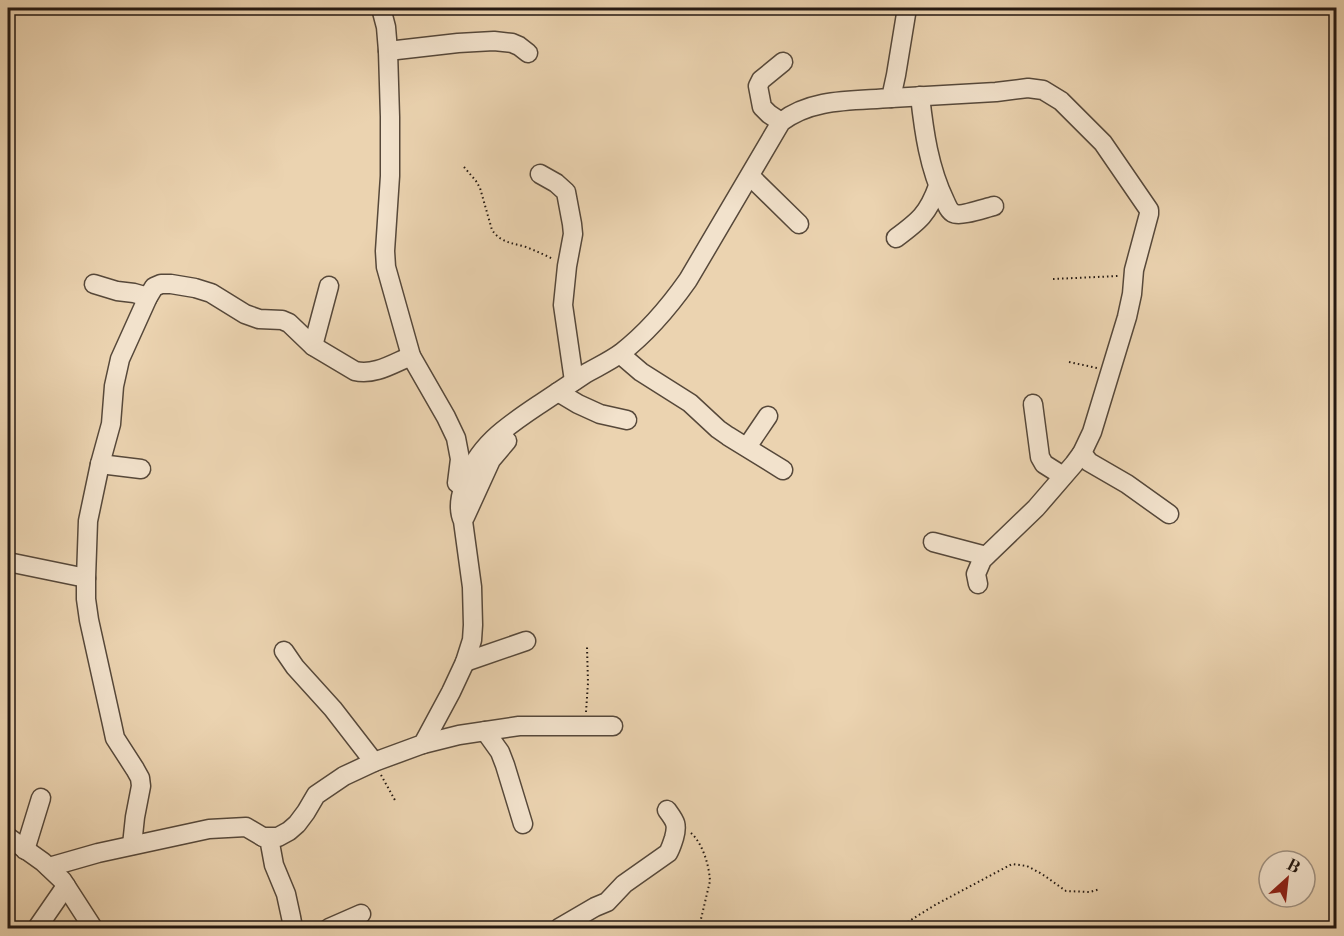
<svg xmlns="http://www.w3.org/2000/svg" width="1344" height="936" font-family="'Libre Bodoni',serif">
  <rect width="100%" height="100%" fill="#ebd3b0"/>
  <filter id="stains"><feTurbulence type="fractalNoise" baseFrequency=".00333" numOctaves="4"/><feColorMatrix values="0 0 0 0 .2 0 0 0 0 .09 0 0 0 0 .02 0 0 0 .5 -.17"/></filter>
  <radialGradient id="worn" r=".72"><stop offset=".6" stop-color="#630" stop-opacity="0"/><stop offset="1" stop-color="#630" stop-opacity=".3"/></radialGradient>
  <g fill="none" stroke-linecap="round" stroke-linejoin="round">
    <defs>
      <g id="minor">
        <path d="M381,8L386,27L388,51L390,117V176L385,251L386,267L411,356L446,417L456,438L460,459L457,483"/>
        <path d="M388,51L458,43L494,41L512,43L519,46L528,53"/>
        <path d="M920,96C924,132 929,168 945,201C947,205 948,210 953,213C960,217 985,208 994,206"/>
        <path d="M891,98L996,92L1028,88L1043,90L1061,101L1103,143L1149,210V214L1134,270L1132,294L1127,317L1092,432L1082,453L1074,464L1036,508L982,560L976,574L978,584"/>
        <path d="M781,122L769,114L762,107L758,86L761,80L783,62"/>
        <path d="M540,174L556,183L566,192L572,224L573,234L567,266L563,305L574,381"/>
        <path d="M750,176L799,224"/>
        <path d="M896,238C919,221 928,214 938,186"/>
        <path d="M94,284L117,291L134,293L148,297"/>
        <path d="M313,346L329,286"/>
        <path d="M620,354L641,372L690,403L718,429L728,436L783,470"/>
        <path d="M558,392L578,404L600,414L627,420"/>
        <path d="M1033,404L1040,457L1044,464L1063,476"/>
        <path d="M747,447L768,416"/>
        <path d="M1082,453L1089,462L1127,484L1169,514"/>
        <path d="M100,464L141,469"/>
        <path d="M465,517L491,460L507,441"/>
        <path d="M933,542L986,556"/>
        <path d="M8,562L86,578"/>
        <path d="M284,651L295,667L333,709L374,762"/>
        <path d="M465,662L526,641"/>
        <path d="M485,731L500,752L505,765L523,824"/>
        <path d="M423,744L459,735L519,726H613"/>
        <path d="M8,837L43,862L62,880L93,928"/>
        <path d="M263,837L269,838L274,865L286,894L291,917L293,928"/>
        <path d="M132,845L135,817L141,786L140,778L135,769L115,738L112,724L89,620L86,599V578L88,521L100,464L111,424L114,386L120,359L148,297L154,287L161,284H171L195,288L211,293L245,314L259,319L282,320L289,323L313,346L355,371C374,376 394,363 411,356"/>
        <path d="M25,850L41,798"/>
        <path d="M49,867L98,853L209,829L246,827L263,837H278L289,831L297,824L306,812L316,795L344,776L374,762L423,744L451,692L465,662L472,640L473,625L472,587L463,521C458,510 460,497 464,486C476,446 507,426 540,404C555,394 570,384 585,374C597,367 610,361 621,353C648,332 669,307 688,280L781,122C812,98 853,101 891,98L896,75L907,8"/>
        <path d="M37,928L66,886"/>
        <path d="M329,928L361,914"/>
        <path d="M559,928L595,907L607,902L624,884L668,853C671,848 672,844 674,838C678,824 675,821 667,810"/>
      </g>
    </defs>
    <use href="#minor" stroke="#56483a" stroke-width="21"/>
    <g stroke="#241912" stroke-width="2" stroke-dasharray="1.5 3" stroke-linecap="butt">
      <path d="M464,167L476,181L480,188L492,230C501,243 513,243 526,247C536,251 545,255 553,259"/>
      <path d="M1053,279L1118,276"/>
      <path d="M1069,362L1097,368"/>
      <path d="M586,712L588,683L587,647"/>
      <path d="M381,775L396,802"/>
      <path d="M691,833C703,844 709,865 710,881L701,919L700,928"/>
      <path d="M863,928L906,923L935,905L1012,864L1027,866L1042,874L1066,891L1090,892L1100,889"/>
    </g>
    <use href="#minor" stroke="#f2e2cc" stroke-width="18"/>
  </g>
  <rect width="1344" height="936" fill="none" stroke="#ebd3b0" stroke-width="30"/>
  <rect x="9" y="9" width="1326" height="918" fill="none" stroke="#241912" stroke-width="3"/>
  <rect x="15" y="15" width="1314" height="906" fill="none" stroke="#241912" stroke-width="1.5"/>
  <g transform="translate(1287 879) rotate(27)"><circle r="28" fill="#f2e2cc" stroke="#a09282" stroke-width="1.5"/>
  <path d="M0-4.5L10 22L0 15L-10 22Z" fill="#8f2418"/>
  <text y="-9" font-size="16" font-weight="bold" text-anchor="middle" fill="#241912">B</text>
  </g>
  <rect width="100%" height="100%" filter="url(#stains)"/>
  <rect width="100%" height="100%" fill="url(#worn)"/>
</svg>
